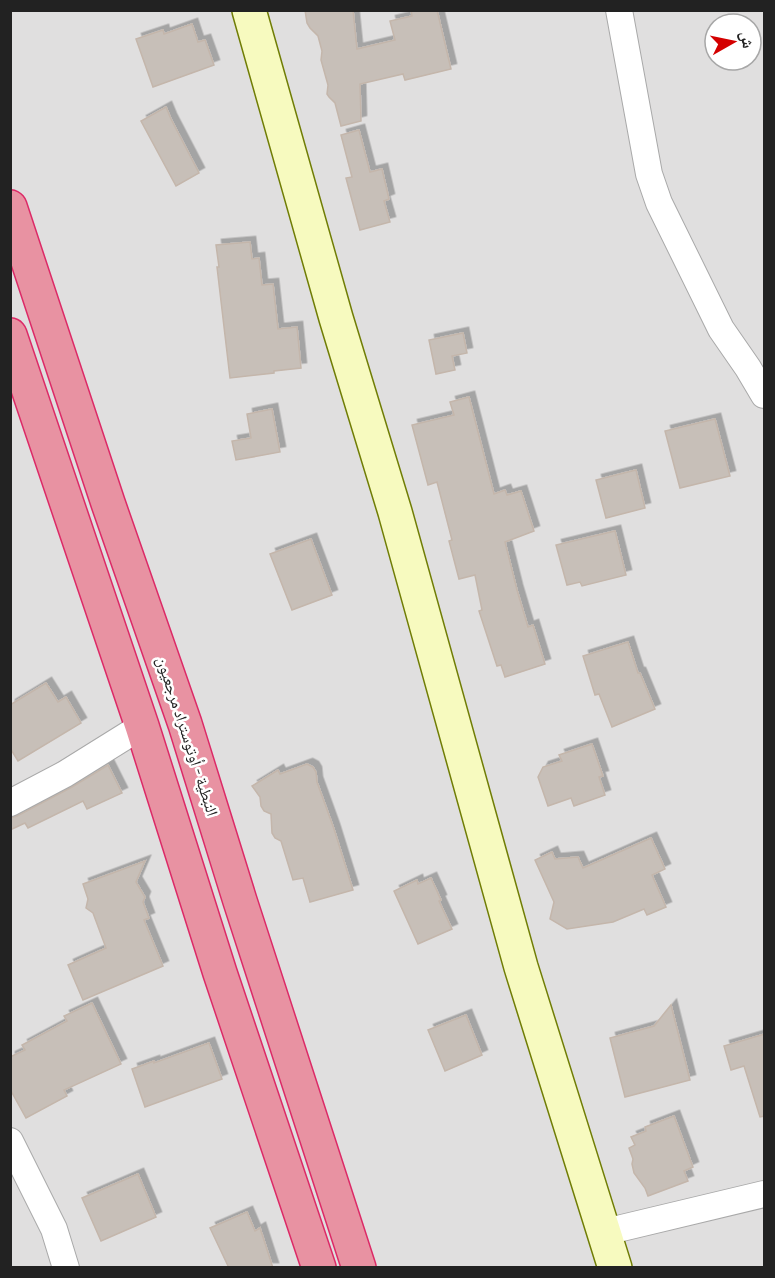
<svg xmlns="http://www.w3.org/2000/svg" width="775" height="1278" font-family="Manrope,'Noto Naskh Arabic',sans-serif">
  <defs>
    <filter id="shadow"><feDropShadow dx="5.5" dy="-5.5" stdDeviation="0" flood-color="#0004"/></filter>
  </defs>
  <rect width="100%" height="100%" fill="#f2efe9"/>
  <path fill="#e0dfdf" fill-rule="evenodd" d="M11,11H764V1267H11ZM715,24H751V60H715Z"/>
  <g fill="#c7bfb8" stroke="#c4b6ab" stroke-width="1.5" filter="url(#shadow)">
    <path d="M305,10H353L357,49L395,40L390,21L412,16L411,10H437L451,69L405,80L403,74L360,84L361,121L341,126L335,103L329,97L327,94L328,85L321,60L322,51L318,36L310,28L307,23Z"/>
    <path d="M192,24L198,42L205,40L214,65L153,87L136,39L163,30L164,34Z"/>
    <path d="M166,107L171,119L199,173L176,186L141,121Z"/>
    <path d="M359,130L370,172L382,169L389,199L384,201L390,222L360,230L346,178L352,177L341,135Z"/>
    <path d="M250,242L252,259L259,258L262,285L273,284L278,329L297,327L301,368L274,371V373L230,378L217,267H219L216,245Z"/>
    <path d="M463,333L467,353L452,356L455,370L436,374L429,340Z"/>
    <path d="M469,397L494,494L505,490L507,495L521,491L534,531L505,542L517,590L528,627L533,625L545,664L505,677L501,665L497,666L479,611L482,610L475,575L459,579L449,541L452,540L437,482L428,485L412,425L454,415L450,402Z"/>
    <path d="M272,409L280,452L236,460L232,441L251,438L247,414Z"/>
    <path d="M715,419L730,476L680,488L665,431Z"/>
    <path d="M636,470L645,508L606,518L596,480Z"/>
    <path d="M615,531L626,575L582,586L580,582L567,585L556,545Z"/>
    <path d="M311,539L332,595L292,610L270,554Z"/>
    <path d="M628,642L638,673H640L655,709L612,727L599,694L595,695L583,656Z"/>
    <path d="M46,683L58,702L66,697L81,723L18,761L10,748V705Z"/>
    <path d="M592,744L603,776L599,777L605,795L574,806L571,798L548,806L538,777L543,767L562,761L559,755Z"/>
    <path d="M307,764L313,767L316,772L317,782L334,829L353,890L310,902L303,878L293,880L281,841L275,838L272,833L271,814L264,811L261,806L260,797L252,786L278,770L280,774Z"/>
    <path d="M108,765L122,793L87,809L83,801L28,828L25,823L10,830V818L17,816L72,787Z"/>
    <path d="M651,838L665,869L652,875L666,907L647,915L644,909L613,922L567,929L550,919L554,902L535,860L552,852L555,859L578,857L583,868Z"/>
    <path d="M145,861L136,882L145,897L143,902L149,918L144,920L163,966L83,1000L68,965L106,948L93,913L86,908L88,899L83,884Z"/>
    <path d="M431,878L441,900L439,901L452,929L418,944L394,891L417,880L418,884Z"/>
    <path d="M92,1003L121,1064L64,1090L67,1096L26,1118L10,1089V1057L25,1050L22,1045L67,1021L64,1016Z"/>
    <path d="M671,1005L690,1080L625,1097L610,1038L654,1026Z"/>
    <path d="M466,1015L482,1055L445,1071L428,1030Z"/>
    <path d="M765,1034V1116L760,1117L744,1066L731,1070L724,1046Z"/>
    <path d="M209,1043L222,1079L145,1107L132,1069L154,1061V1063Z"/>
    <path d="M674,1116L693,1167L684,1171L688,1181L648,1196L645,1188L634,1173L632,1164L633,1159L629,1148L635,1145L631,1137L646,1131L645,1127Z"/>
    <path d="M138,1174L156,1217L101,1241L82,1198Z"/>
    <path d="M247,1212L255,1231L260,1228L273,1268H229L210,1228Z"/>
  </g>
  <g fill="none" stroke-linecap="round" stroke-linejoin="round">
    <defs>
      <g id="street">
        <path d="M619,10L649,174L659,203L721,329L748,368L764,395"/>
        <path d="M10,803L65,774L142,726"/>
        <path d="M10,1141L54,1229L66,1268"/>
        <path d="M605,1232L764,1194"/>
      </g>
      <path id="secondary" d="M249,10L336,318L395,512L521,967L615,1268"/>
      <g id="highway">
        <path d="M10,207L108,503L185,724L240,901L359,1268"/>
        <path d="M10,335L142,726L220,973L319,1268"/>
      </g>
    </defs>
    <use href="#street" stroke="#a9a9a9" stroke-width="28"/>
    <use href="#secondary" stroke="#707d05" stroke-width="36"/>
    <use href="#highway" stroke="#dc2a67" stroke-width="36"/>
    <use href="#street" stroke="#fff" stroke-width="26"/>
    <use href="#secondary" stroke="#f7fabf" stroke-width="33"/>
    <use href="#highway" stroke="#e892a2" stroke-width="33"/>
  </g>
  <g text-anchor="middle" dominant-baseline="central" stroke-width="5" stroke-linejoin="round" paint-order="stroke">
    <g font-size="16" fill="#222" stroke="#fff">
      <text transform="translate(188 736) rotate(72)">النبطية - أوتوستراد مرجعيون</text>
    </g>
  </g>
  <rect width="775" height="1278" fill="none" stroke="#222222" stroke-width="24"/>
  <g transform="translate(733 42) rotate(81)"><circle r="28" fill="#ffffff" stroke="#a7a7a7" stroke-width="1.5"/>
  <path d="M0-4.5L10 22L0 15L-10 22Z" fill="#d40000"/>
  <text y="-9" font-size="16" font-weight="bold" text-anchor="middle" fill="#222222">ش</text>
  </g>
</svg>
